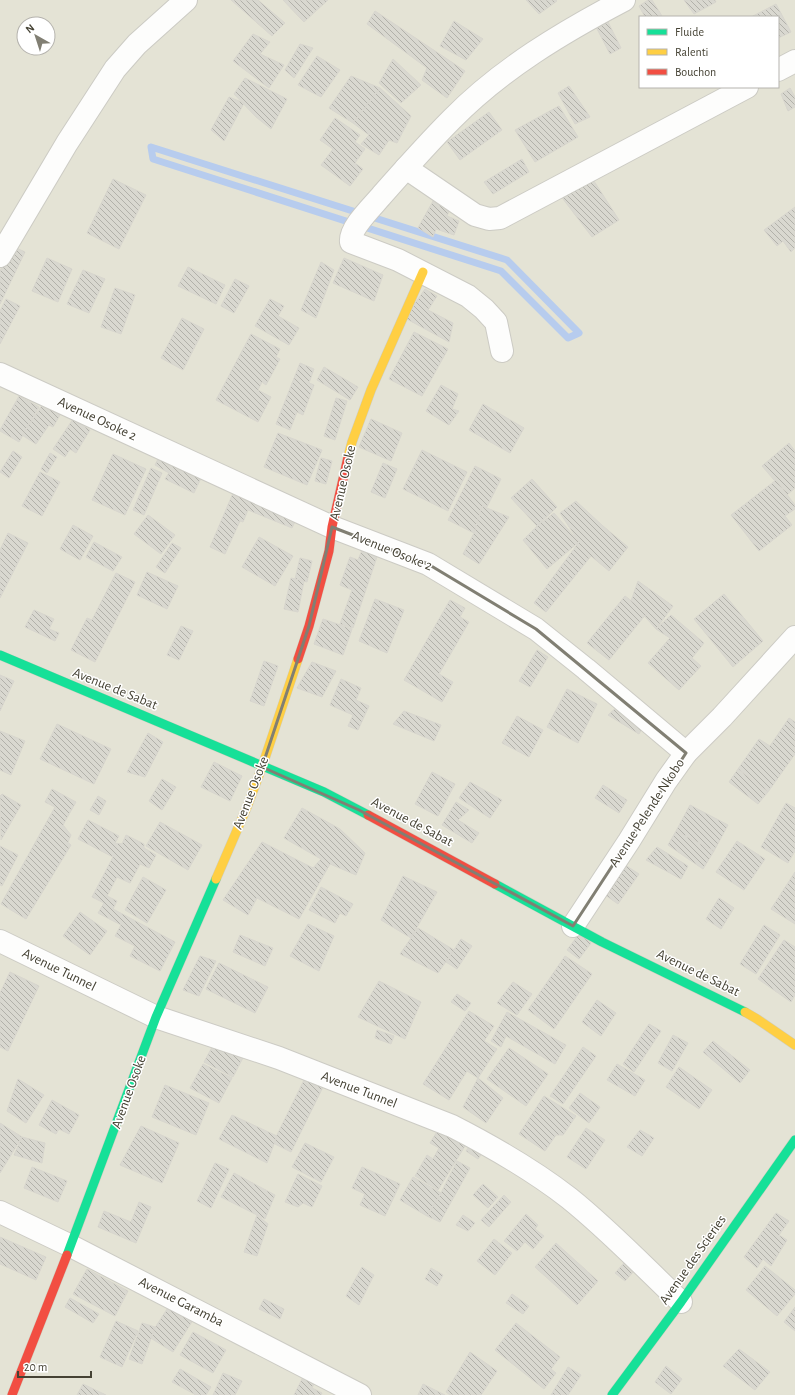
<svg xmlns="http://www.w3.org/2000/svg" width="795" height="1395" font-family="'Alegreya Sans',sans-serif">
  <defs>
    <pattern id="building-back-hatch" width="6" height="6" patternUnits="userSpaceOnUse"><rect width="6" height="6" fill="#d9d8d0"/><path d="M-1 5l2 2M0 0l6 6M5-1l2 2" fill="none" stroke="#b2b1aa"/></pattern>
  </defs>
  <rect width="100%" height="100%" fill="#f0efe8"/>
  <path fill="#e4e3d5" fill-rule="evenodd" d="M0,0H795V1395H0ZM640,17H778V87H640ZM24,24H48V48H24Z"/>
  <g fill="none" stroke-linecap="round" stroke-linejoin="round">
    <path stroke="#b7ccee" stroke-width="7" d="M151,147L507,260L579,333L568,338L501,271L153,159Z"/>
  </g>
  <g fill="url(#building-back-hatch)" stroke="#d8d6ce">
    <path d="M231,0H258L285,23L272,36Z"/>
    <path d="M283,0H328L304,22Z"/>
    <path d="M526,0H556L557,1L539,14Z"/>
    <path d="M648,0H652L662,16L645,17L639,6Z"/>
    <path d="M684,0H715L716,2L694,14Z"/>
    <path d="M776,4L791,32L778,38V17H751Z"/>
    <path d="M375,11L465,71L447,98L422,80L427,68L367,24Z"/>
    <path d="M606,18L621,48L610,54L595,25Z"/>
    <path d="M454,21L483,39L466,60L440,46Z"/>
    <path d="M253,34L270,42L260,54L284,65L269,88L233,61Z"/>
    <path d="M300,44L313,48L294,78L285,70Z"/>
    <path d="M317,56L340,70L321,97L298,85Z"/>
    <path d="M393,59L421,85L401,103L379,83Z"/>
    <path d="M351,76L380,88L353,123L329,108Z"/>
    <path d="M245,78L287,99L271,129L256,117L234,94Z"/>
    <path d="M569,86L590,117L575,124L558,93Z"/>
    <path d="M380,88L411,116L397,143L389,140L379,155L361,144L369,135L353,123Z"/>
    <path d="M790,88L795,97V107L788,111L781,94Z"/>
    <path d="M229,97L244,103L224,141L211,130Z"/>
    <path d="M559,106L578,137L535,162L515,130Z"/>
    <path d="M489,112L502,130L460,160L447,142Z"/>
    <path d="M335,118L360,135L355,142L365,149L355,163L363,169L350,186L321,165L333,149L320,140Z"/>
    <path d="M522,159L529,172L493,194L484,182Z"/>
    <path d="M592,178L619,220L592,237L560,195Z"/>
    <path d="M113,179L146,195L119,249L87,233Z"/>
    <path d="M433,201L449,211L447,216L459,221L454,235L436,229L433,237L418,228Z"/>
    <path d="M795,207V248L791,252L783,241L777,246L764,230Z"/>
    <path d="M12,246L25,252L0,304V271Z"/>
    <path d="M47,258L72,269L58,302L32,291Z"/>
    <path d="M344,258L383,275L374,301L333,283Z"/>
    <path d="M321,262L334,270L316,318L301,310Z"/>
    <path d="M188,267L225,285L216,304L178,286Z"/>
    <path d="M83,270L105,279L89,313L67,304Z"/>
    <path d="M235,279L249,286L234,313L221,306Z"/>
    <path d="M115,288L135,295L121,334L101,327Z"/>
    <path d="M425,289L437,296L428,310L453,323L449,342L405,318Z"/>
    <path d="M6,299L20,306L0,344V311Z"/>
    <path d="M270,299L284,306L278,316L299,328L289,345L255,326Z"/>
    <path d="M182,318L204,329L183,370L161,358Z"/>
    <path d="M414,332L448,349L422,396L389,379Z"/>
    <path d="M251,334L280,349L276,357L280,359L266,385L262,382L258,390L271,397L258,422L216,400Z"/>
    <path d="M300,363L314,369L309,383L314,385L303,415L297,412L290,430L276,424Z"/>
    <path d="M324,367L358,387L350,400L317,380Z"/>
    <path d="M441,385L458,394L452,409L459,411L449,425L426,411Z"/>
    <path d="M19,396L39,407L19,442L0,431V430Z"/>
    <path d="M336,398L347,401L335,440L324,436Z"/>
    <path d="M43,404L60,415L53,427L49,425L36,444L22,435Z"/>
    <path d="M483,404L524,428L510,453L469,430Z"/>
    <path d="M73,419L90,430L76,453L70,449L65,457L53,449Z"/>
    <path d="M371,419L402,433L391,461L359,447Z"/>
    <path d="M278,433L322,450L307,485L264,467Z"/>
    <path d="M789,443L795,451V488L787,495L762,466Z"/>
    <path d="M422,450L467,472L448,511L403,489Z"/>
    <path d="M13,451L22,457L9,478L0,472Z"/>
    <path d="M50,453L57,457L47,473L41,469Z"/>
    <path d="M161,453L203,474L194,493L165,479L169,473L155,465Z"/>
    <path d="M113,454L146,469L125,515L92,500Z"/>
    <path d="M321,458L332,461L326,484L315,481Z"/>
    <path d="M383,463L397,469L385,498L371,492Z"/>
    <path d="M475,466L501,479L474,533L448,520Z"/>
    <path d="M151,468L162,473L144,515L133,510Z"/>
    <path d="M40,472L60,482L42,516L22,506Z"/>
    <path d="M532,479L557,507L537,526L511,498Z"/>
    <path d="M776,480L795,505V509L785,516L792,525L759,551L731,515Z"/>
    <path d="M236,486L299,513L292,528L248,510L243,522L240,521L225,554L210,547Z"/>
    <path d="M576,501L603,526L628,547L609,571L591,556L546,612L534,603L579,542L560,513Z"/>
    <path d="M482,506L509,517L479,564L463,554L474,533Z"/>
    <path d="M554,513L579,542L547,569L523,540L537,526Z"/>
    <path d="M148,515L175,535L161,554L134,534Z"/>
    <path d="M73,525L93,536L80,560L60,549Z"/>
    <path d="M8,533L28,543L0,598V550Z"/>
    <path d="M259,537L293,556L275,586L242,567Z"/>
    <path d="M94,542L122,557L113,571L86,557Z"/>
    <path d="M172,543L181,548L165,573L156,567Z"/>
    <path d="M364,545L379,551L353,628L340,624L352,590L340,585L350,557L358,560Z"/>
    <path d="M300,558L312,561L307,582L295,579Z"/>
    <path d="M147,572L178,586L167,609L137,595Z"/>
    <path d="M116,573L135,582L95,662L71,650L87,618L92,620Z"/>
    <path d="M291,578L304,581L298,612L284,609Z"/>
    <path d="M638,581L673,606L656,629L631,601Z"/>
    <path d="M724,594L763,641L733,667L694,619Z"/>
    <path d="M625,596L647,613L609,660L587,643Z"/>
    <path d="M375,599L404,610L387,653L359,641Z"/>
    <path d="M450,600L465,608L460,617L469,622L439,674L453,682L442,702L404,680Z"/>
    <path d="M34,610L54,619L49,629L59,633L55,641L25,627Z"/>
    <path d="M671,615L704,643L692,658L701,666L679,690L648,663L670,638L656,629Z"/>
    <path d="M323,619L352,629L343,655L314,644Z"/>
    <path d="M181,626L193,631L179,660L167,655Z"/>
    <path d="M537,650L548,657L530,687L519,681Z"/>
    <path d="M264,661L278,666L264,706L250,701Z"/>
    <path d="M312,662L336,671L322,697L297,688Z"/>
    <path d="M0,675L14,681L0,711Z"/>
    <path d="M341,679L361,688L356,700L369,706L358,730L348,726L353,715L330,705Z"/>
    <path d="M567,689L597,704L578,743L547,727Z"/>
    <path d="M619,705L646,722L639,734L608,715Z"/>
    <path d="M404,711L441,725L434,741L393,724Z"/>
    <path d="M517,716L543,730L529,757L502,743Z"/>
    <path d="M789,718L795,722V754L768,792L738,769L759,739L770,746Z"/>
    <path d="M57,724L111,749L94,784L40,759Z"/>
    <path d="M0,731L25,741L11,775L0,770Z"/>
    <path d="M148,733L163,742L145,777L127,772Z"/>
    <path d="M214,762L242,776L230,801L201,787Z"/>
    <path d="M738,769L768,792L758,804L729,782Z"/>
    <path d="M432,772L455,784L438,816L415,804Z"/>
    <path d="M162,779L176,787L162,810L149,801Z"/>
    <path d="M470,782L502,800L490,818L459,798Z"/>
    <path d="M603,785L627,800L619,813L595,798Z"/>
    <path d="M52,789L76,802L63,825L71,835L68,842L71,845L26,919L1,904L55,807L45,802Z"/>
    <path d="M2,794L21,805L1,840L0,796Z"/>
    <path d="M98,796L106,801L99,815L90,810Z"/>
    <path d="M456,802L469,810L458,820L479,833L472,843L442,825Z"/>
    <path d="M786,803L795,808V851L788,863L761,847Z"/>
    <path d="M690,805L728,825L714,851L676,831Z"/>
    <path d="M302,808L340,829L365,853L356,875L330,864L299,919L257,898L248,915L223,900L262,842L313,868L321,859L284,838Z"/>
    <path d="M88,820L119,836L115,843L122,844L126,835L144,844V848L156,855L149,868L140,864L130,883L117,877L107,896L117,901L113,909L175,942L160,971L130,956L135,946L115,936L121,925L98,913L104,903L92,897L113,857L78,839Z"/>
    <path d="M160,822L202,845L188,870L146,846Z"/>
    <path d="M676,831L714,851L703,869L668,845Z"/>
    <path d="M737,841L765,859L744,890L716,872Z"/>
    <path d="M0,846L18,855L2,886L0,885Z"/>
    <path d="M657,847L688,866L681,879L646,860Z"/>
    <path d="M622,863L639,874L618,904L601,892Z"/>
    <path d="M795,872V924L771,909Z"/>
    <path d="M403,876L437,892L411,938L381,920Z"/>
    <path d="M143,877L166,890L147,923L125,910Z"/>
    <path d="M321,887L353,904L346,916L340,913L335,923L309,910Z"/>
    <path d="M719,898L734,908L721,929L706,919Z"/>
    <path d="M80,912L107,931L90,955L63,936Z"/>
    <path d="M308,924L334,936L319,971L290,956Z"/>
    <path d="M764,925L780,935L756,974L740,964Z"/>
    <path d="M418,928L454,950L438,973L400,954Z"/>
    <path d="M579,934L591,943L579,959L567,950Z"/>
    <path d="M240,935L273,948L265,966L233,952Z"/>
    <path d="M461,939L472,946L457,969L446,962Z"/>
    <path d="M784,940L795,947V995L791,1002L758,979Z"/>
    <path d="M200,956L216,961L199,996L183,990Z"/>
    <path d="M565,956L592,974L554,1029L528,1010Z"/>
    <path d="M219,963L268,987L255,1013L206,989Z"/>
    <path d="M10,972L39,986L8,1051L0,1047V993Z"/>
    <path d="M379,981L421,1002L405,1039L358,1017Z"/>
    <path d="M513,982L532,994L517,1015L497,1003Z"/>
    <path d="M457,994L471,1003L465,1011L451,1002Z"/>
    <path d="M597,1000L616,1013L601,1036L582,1022Z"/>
    <path d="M469,1011L494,1026L484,1041L497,1049L478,1078L467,1071L449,1100L423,1084Z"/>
    <path d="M507,1012L566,1045L555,1064L506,1036L501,1047L491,1041Z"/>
    <path d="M649,1024L661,1031L634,1072L623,1064Z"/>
    <path d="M377,1030L394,1036L391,1044L375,1038Z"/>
    <path d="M673,1035L688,1043L672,1071L658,1063Z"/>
    <path d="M217,1038L246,1052L233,1077L204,1062Z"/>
    <path d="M713,1041L750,1070L740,1083L703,1052Z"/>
    <path d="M583,1047L596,1056L563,1104L550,1096Z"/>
    <path d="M509,1048L548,1074L526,1106L487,1079Z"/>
    <path d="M203,1064L232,1078L219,1103L190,1088Z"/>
    <path d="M617,1064L645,1080L635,1096L607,1080Z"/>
    <path d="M679,1067L712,1090L699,1109L666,1087Z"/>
    <path d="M306,1076L324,1085L291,1152L273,1143Z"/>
    <path d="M478,1078L503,1098L486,1123L463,1107Z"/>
    <path d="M18,1079L44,1095L26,1123L7,1111Z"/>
    <path d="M165,1085L209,1103L196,1135L152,1117Z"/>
    <path d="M580,1093L600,1107L589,1123L569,1108Z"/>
    <path d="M544,1096L576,1116L563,1135H556L545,1151L519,1134Z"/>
    <path d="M52,1100L79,1115L69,1134L59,1129L56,1134L39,1125Z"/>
    <path d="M232,1115L277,1136L267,1163L219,1139Z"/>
    <path d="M0,1123L22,1137L0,1173Z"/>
    <path d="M141,1126L179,1143L162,1183L120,1165Z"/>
    <path d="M586,1128L605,1140L586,1169L567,1157Z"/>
    <path d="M438,1130L465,1146L438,1190L415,1176L427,1155L433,1159L439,1148L430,1143Z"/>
    <path d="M640,1130L654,1138L642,1156L627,1147Z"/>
    <path d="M22,1137L45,1143L42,1163L14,1155Z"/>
    <path d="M474,1140L486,1148L478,1159L466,1151Z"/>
    <path d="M305,1143L334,1157L321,1182L292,1167Z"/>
    <path d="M457,1161L470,1168L440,1222L427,1216L441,1193Z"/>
    <path d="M215,1163L229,1169L211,1208L197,1201Z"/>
    <path d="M32,1167L67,1181L58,1202L24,1188Z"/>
    <path d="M362,1167L400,1184L385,1216L360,1205L365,1194L352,1188Z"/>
    <path d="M234,1173L275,1195L265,1219L221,1197Z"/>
    <path d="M298,1174L322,1186L312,1207L303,1203L298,1207L285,1202Z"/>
    <path d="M413,1177L441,1193L427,1216L400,1200Z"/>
    <path d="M483,1184L498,1197L488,1208L473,1195Z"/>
    <path d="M504,1195L511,1202L489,1227L481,1220Z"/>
    <path d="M139,1202L151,1207L136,1243L98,1227L104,1211L131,1222Z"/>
    <path d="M776,1213L789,1221L779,1235L787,1240L771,1266L763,1259L757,1268L744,1257Z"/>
    <path d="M526,1214L538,1225L535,1229L544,1236L533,1249L525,1242L517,1251L504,1241Z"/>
    <path d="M257,1215L268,1224L257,1256L244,1252Z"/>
    <path d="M463,1215L475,1223L468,1231L456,1225Z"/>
    <path d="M0,1237L46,1257L36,1280L0,1264Z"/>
    <path d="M494,1239L512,1253L495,1275L477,1261Z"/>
    <path d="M556,1243L598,1281L577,1305L535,1267Z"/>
    <path d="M624,1263L634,1271L625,1281L615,1273Z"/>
    <path d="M765,1266L795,1290V1294L777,1316L746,1290Z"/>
    <path d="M362,1267L374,1275L359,1305L346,1296Z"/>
    <path d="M431,1268L443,1275L437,1286L425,1279Z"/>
    <path d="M87,1269L128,1291L115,1316L73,1294Z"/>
    <path d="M512,1294L529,1306L523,1314L506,1303Z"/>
    <path d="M70,1298L99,1314L93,1323L65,1307Z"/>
    <path d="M264,1299L284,1309L280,1319L259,1309Z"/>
    <path d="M169,1306L193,1320L173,1352L149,1337Z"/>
    <path d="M795,1307V1331L784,1322Z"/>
    <path d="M116,1321L138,1331L122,1367L100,1357Z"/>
    <path d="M142,1323L155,1327L142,1364L129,1359Z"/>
    <path d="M516,1323L560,1357L551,1369L556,1373L544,1389L495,1350Z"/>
    <path d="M193,1332L226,1350L213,1373L180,1355Z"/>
    <path d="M739,1349L770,1372L755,1390L723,1366Z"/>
    <path d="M470,1352L497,1371L481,1395H450L446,1392Z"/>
    <path d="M666,1366L682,1379L671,1394L655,1382Z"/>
    <path d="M568,1367L581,1375L568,1395H551Z"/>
    <path d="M180,1369L211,1387L206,1395H196L172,1382Z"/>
    <path d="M223,1373L242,1381L235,1395H213Z"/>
    <path d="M305,1373L316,1379L312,1388L322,1393L321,1395H294Z"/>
    <path d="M83,1384L106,1395H77Z"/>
    <path d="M423,1384L445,1395H418Z"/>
  </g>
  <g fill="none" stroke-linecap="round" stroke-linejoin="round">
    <defs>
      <g id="street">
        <path d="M778,70L795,61"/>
        <path d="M406,168L475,215L489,219L500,218L747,87"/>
        <path d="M0,256L67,143L115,69L137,44L186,0"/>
        <path d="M502,351L496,322L484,309L468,296L398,260L356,244L351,242C349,228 374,205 382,195C405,169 428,143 452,119C501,69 563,32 624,0"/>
        <path d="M0,374L332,527L428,564L536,629L586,669L686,753"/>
        <path d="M573,926L629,841L666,781L686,753L722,717L795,637"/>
        <path d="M0,941L156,1017L279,1058L452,1126C493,1147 533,1170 569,1198C609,1230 644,1267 681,1302"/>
        <path d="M0,1212L71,1246L360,1395"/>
      </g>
      <g id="fast">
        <path d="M0,655L324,792L368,815"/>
        <path d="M495,884L602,942L745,1012"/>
        <path d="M67,1255L156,1017L216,879"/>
        <path d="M612,1395L681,1302L795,1140"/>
      </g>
      <g id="slow">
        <path d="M348,457L352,442L371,390L423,272"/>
        <path d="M216,879L247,807L262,767L298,659"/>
        <path d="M745,1012L757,1019L795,1045"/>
      </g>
      <g id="jam">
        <path d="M298,659L309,626L329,551L332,527L348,457"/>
        <path d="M368,815L495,884"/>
        <path d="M12,1395L67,1255"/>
      </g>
    </defs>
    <use href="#street" stroke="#cccbc4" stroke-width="24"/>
    <use href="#fast" stroke="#cfcebf" stroke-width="10"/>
    <use href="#slow" stroke="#cfcebf" stroke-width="10"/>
    <use href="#jam" stroke="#cfcebf" stroke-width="10"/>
    <use href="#street" stroke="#fdfdfc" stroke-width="22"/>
    <use href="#fast" stroke="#16e098" stroke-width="9"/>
    <use href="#slow" stroke="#ffcf43" stroke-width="9"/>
    <use href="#jam" stroke="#f24e42" stroke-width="9"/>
  </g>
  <path fill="none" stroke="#817f73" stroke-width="3" stroke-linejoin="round" d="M332,527L428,564L536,629L686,753L573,926L359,810L262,767L309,626Z"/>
  <g text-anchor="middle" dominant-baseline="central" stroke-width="3" stroke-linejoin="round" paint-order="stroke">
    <g font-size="14" fill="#454234" stroke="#fff">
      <text transform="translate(97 419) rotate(25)">Avenue Osoke 2</text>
      <text transform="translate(343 483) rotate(-77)">Avenue Osoke</text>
      <text transform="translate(392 551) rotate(22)">Avenue Osoke 2</text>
      <text transform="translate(115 689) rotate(22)">Avenue de Sabat</text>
      <text transform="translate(251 793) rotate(-69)">Avenue Osoke</text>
      <text transform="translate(647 813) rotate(-57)">Avenue Pelende Nkobo</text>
      <text transform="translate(412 822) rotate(28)">Avenue de Sabat</text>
      <text transform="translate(59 970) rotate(26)">Avenue Tunnel</text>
      <text transform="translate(698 973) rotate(26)">Avenue de Sabat</text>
      <text transform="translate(359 1090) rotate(21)">Avenue Tunnel</text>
      <text transform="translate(129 1092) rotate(-70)">Avenue Osoke</text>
      <text transform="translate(693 1260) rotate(-55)">Avenue des Scieries</text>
      <text transform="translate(181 1302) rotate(27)">Avenue Garamba</text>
    </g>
  </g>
  <rect x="639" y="16" width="140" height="72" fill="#ffffff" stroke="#b5b3ae"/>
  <rect x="647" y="29" width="20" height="6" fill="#16e098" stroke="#b5b3ae"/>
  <text x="675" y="36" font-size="12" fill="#454234">Fluide</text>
  <rect x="647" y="49" width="20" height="6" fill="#ffcf43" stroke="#b5b3ae"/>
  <text x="675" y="56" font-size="12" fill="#454234">Ralenti</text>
  <rect x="647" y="69" width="20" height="6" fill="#f24e42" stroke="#b5b3ae"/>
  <text x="675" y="76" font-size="12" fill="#454234">Bouchon</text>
  <g transform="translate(36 36) rotate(321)"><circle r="19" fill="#ffffff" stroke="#b5b3ae"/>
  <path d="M0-3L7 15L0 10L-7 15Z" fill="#817f73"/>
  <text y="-6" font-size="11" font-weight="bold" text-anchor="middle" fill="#454234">N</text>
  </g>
  <path d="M18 1371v6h73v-6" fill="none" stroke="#454234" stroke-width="2"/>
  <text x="24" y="1371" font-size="12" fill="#454234" stroke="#ffffff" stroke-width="3" paint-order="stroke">20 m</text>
</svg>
